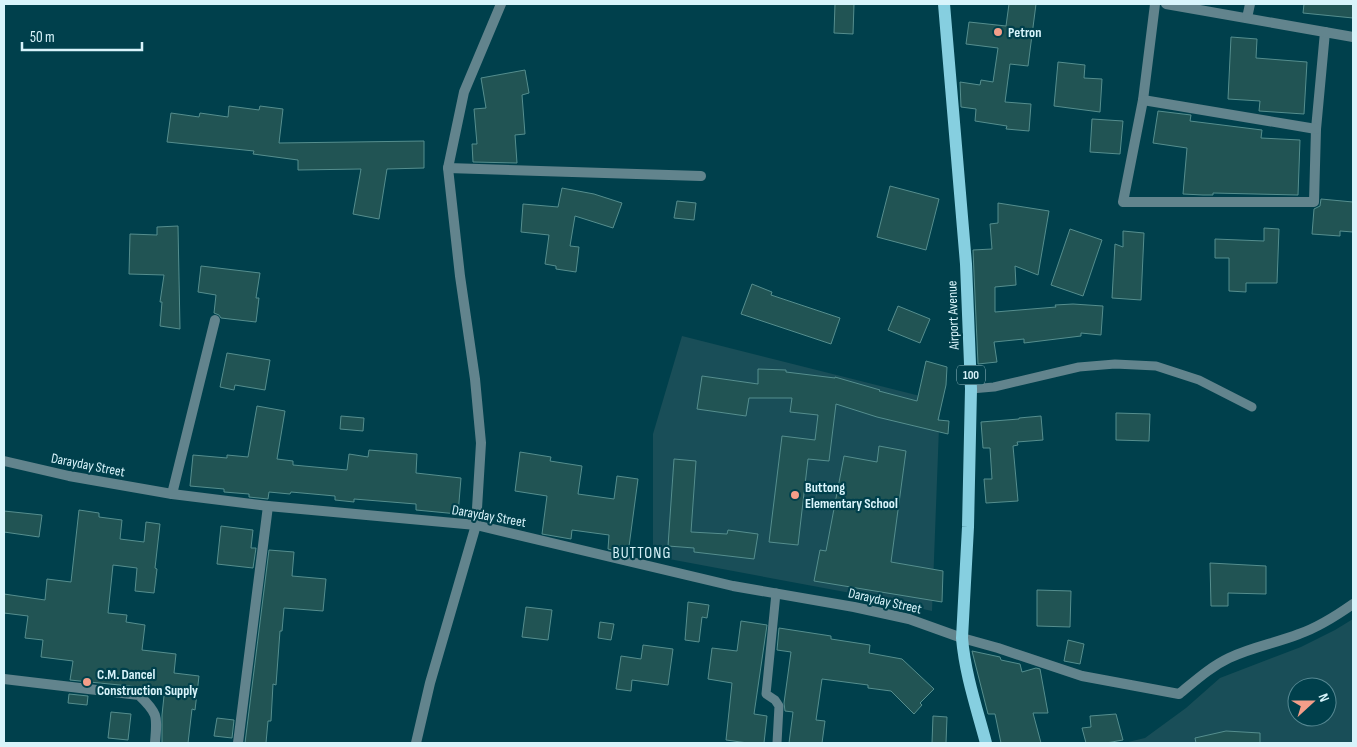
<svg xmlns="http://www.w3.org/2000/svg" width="1357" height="747" font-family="'Sofia Sans Condensed',sans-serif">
  <rect width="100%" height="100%" fill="#00404c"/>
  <g fill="#194e58" fill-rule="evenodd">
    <path d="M682,336L940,401L932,611L856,594L653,556V434Z"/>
    <path d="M1353,619V743H1124L1145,738L1186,708L1220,678L1301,647L1335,630ZM1297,687H1327V717H1297Z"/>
  </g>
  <g fill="#215454" stroke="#558e8e">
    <path d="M835,4H854L853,34L834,33Z"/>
    <path d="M1009,4H1036L1028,66L1010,64L1005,102L1031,104L1029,131L1006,129L1007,126L975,121L976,109L961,107L960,82L980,85L981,80L993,82L998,48L966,44L969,22L1006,26Z"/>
    <path d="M1304,4H1353V18L1303,13Z"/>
    <path d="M1231,37L1257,39L1256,58L1307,62L1304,114L1259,111L1260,101L1228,99Z"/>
    <path d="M1058,62L1085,65L1084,78L1102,79L1100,112L1054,106Z"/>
    <path d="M525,70L529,93L522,95L525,134L515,135L517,163L473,162L472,144H477L474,109L486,108L481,78Z"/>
    <path d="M229,106L259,110L260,106L283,109L279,143L424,141V168L387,169L379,219L353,214L361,169L298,170V160L253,154L254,151L167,142L171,113L199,117L200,113L228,117Z"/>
    <path d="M1158,111L1191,115L1190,121L1262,130L1261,138L1300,140L1298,195L1213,193V195H1203L1183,194L1187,148L1153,143Z"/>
    <path d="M1092,119L1123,121L1120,154L1090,152Z"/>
    <path d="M890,186L939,199L926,250L877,237Z"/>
    <path d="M562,188L594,194L622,203L613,228L575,216L570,246L579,247L576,272L556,269V266L545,264L549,235L521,232L523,204L558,207Z"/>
    <path d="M1321,199L1353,202V232L1340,231V236L1312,234L1314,209L1320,206Z"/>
    <path d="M677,201L696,203L694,220L674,218Z"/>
    <path d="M998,203L1049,211L1038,275L1015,266L1016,285L995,287V312L1056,307L1055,305L1073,304L1103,306L1101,335L1081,333V336L1024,343V339L994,342L997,362L978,364L973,250L992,249L990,224L998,223Z"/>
    <path d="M178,226L180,329L160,326L162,302H160L164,275L129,274L130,234L157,235V227Z"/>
    <path d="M1264,228L1279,229L1277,283H1246V292L1229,291V258H1215V239L1264,241Z"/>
    <path d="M1070,229L1102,240L1083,296L1051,285Z"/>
    <path d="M1123,231L1144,233L1141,300L1112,298L1115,244L1123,247Z"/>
    <path d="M201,266L260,273L256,298H259L256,322L221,318L219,315L214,313L216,295L198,292Z"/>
    <path d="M752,284L772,292L771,295L840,318L831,344L741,314Z"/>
    <path d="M898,306L930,319L920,343L888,330Z"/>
    <path d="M227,353L270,360L265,390L235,385L234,390L220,387Z"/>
    <path d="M926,361L947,367L946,385L938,420L949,421L948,434L877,417L836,404L829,461L808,459L798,545L769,542L782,436L815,440L818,415L790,412L792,398H749L746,416L697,409L702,376L758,384V369L786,370V372L835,378V377L880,390L879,391L917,401Z"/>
    <path d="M257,406L285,411L277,459L293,461V465L347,470L349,454L368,457L369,450L417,454L416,473L461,478L458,514L416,510V504L354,499V502L335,500V496L291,492L290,494L269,492L268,499L249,497V494L224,492V489L190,486L193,455L227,458V455L248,457Z"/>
    <path d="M1116,413L1150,414L1149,441L1116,440Z"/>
    <path d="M341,416L364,418L363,431L340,429Z"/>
    <path d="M1041,416L1043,440L1017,442L1018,445L1013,446L1018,501L986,503L984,479H992L990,448H983L981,422L1019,419V418Z"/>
    <path d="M879,446L906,451L891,562L943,571L942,602L814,581L820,550L826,551L844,456L877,462Z"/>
    <path d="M520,452L551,457L550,461L582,466L578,494L614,499L617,476L638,479L628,554L608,549L609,535L572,530L571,539L542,534L547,496L515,491Z"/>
    <path d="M674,459L696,461L691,532L727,534L728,530L758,534L754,559L694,552V548L668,546Z"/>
    <path d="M79,510L99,513V517L122,520L120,539L144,542L146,522L160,524L155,568L157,569L154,593L135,591L137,568L113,565L108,613L127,615L126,622L145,625L142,650L176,654L174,673L199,676L195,710L192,709L188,743H162V715L164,696L148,694L149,688L70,680L73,661L41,657L43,640L25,638L28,616L4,613V594L45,600L47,579L71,582Z"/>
    <path d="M4,511L42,515L39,537L4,532Z"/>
    <path d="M221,526L253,530L251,548H256L253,568L217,564Z"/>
    <path d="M269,550L294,552L292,576L326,579L323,611L284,608L282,631H280L276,685L273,684L271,721H268L266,743H245Z"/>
    <path d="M1210,563L1266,566V594L1228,593V606H1211Z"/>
    <path d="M1037,590L1071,591L1070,627L1037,626Z"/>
    <path d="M688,602L709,605L707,618L702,617L699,642L685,640Z"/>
    <path d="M526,607L552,610L548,640L522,637Z"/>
    <path d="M741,621L767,625L754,714L767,716L764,743H748L726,740L732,683L708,679L712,648L737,651Z"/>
    <path d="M600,622L614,624L611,640L598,638Z"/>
    <path d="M779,628L831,636V639L870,645L869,653L902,659L934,689L920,703L922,705L914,714L891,691L868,688V685L822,679L816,720L825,721L822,743H789L793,712L785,711L784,703L791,652L777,650Z"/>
    <path d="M1068,640L1084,644L1080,664L1064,661Z"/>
    <path d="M643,645L673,649L668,685L632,680L631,691L616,689L621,656L641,659Z"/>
    <path d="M972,651L1000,657L1001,660L1020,664L1022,672L1036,668L1040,669L1048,713H1033L1041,743H1001L995,714H988Z"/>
    <path d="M69,694L88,696L87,705L68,703Z"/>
    <path d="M111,712L131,714L128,740L108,738Z"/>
    <path d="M1116,714L1123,740L1106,743H1086L1082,728L1091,727L1090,716Z"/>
    <path d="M933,716L947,717L946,743H932Z"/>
    <path d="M217,718L234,720L232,738L214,736Z"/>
    <path d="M1226,731L1260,733V743H1196L1195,738Z"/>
  </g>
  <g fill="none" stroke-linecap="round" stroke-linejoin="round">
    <g stroke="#62848d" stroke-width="9">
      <path d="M971,389L994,387L1079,367L1115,364L1156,366L1199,380L1252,407"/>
      <path d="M776,593L766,694L775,700L779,706L777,743"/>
    </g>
    <g stroke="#62848d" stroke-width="10">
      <path d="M1155,4L1143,100L1123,202H1314L1316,129L1325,32"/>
      <path d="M1166,4L1353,37"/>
      <path d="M1247,18L1250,4"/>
      <path d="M1143,100L1316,129"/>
      <path d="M448,168L701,176"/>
      <path d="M172,494L215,320"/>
      <path d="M962,638L998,648L1082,676L1179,694C1195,681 1210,667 1229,658C1252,647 1276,643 1299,634C1319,627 1336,616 1353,604"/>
      <path d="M4,679L139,695C159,714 157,717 155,743"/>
      <path d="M238,743L268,506"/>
      <path d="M416,743L430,683L476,525L481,443L475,379L460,276L448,168L464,92L501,4"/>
    </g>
    <path stroke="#62848d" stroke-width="10" d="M4,461L69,476L172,494L268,506L476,525L733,586L854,607L909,619L962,638"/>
    <path stroke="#86cfe0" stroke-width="12" d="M944,4L966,264L971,389L968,527L962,638C965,674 977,709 986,743"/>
  </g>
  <g fill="#f49e89" stroke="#00404c" stroke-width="2">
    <circle cx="998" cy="32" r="5"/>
    <circle cx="795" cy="495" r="5"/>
    <circle cx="87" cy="682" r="5"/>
  </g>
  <g text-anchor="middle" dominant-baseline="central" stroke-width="4.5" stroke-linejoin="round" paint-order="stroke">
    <rect fill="#00404c" stroke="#97bec6" stroke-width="1" x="957" y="365.5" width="28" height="19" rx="4"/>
    <g font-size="12" font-weight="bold" fill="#d8f4fb">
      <text x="971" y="375">100</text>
    </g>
    <g font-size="14" font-weight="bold" fill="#d8f4fb" stroke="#00404c" text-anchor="start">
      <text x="1008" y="32">Petron</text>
      <text x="805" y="487">Buttong<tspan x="805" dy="16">Elementary School</tspan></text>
      <text x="97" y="674">C.M. Dancel<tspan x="97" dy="16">Construction Supply</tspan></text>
    </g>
    <g font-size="14" fill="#d8f4fb" stroke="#00404c">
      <text transform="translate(953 315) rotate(-92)">Airport Avenue</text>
      <text transform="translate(88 465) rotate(11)">Darayday Street</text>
      <text transform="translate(489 516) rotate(10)">Darayday Street</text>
      <text transform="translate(885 601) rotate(13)">Darayday Street</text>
    </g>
    <g font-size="16" letter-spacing="1" fill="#d8f4fb" stroke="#00404c">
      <text x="642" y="553">BUTTONG</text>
    </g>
  </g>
  <rect width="1357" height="747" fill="none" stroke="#d8f4fb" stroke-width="10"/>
  <g transform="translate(1312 702) rotate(69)"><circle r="24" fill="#00404c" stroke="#568892"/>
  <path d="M0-4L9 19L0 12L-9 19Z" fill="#f49e89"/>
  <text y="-8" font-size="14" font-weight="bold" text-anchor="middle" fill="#d8f4fb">N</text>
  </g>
  <path d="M22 42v8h120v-8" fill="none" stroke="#d8f4fb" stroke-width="2.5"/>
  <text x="30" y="42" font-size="15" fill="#d8f4fb" stroke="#00404c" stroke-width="4" paint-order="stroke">50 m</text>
</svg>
